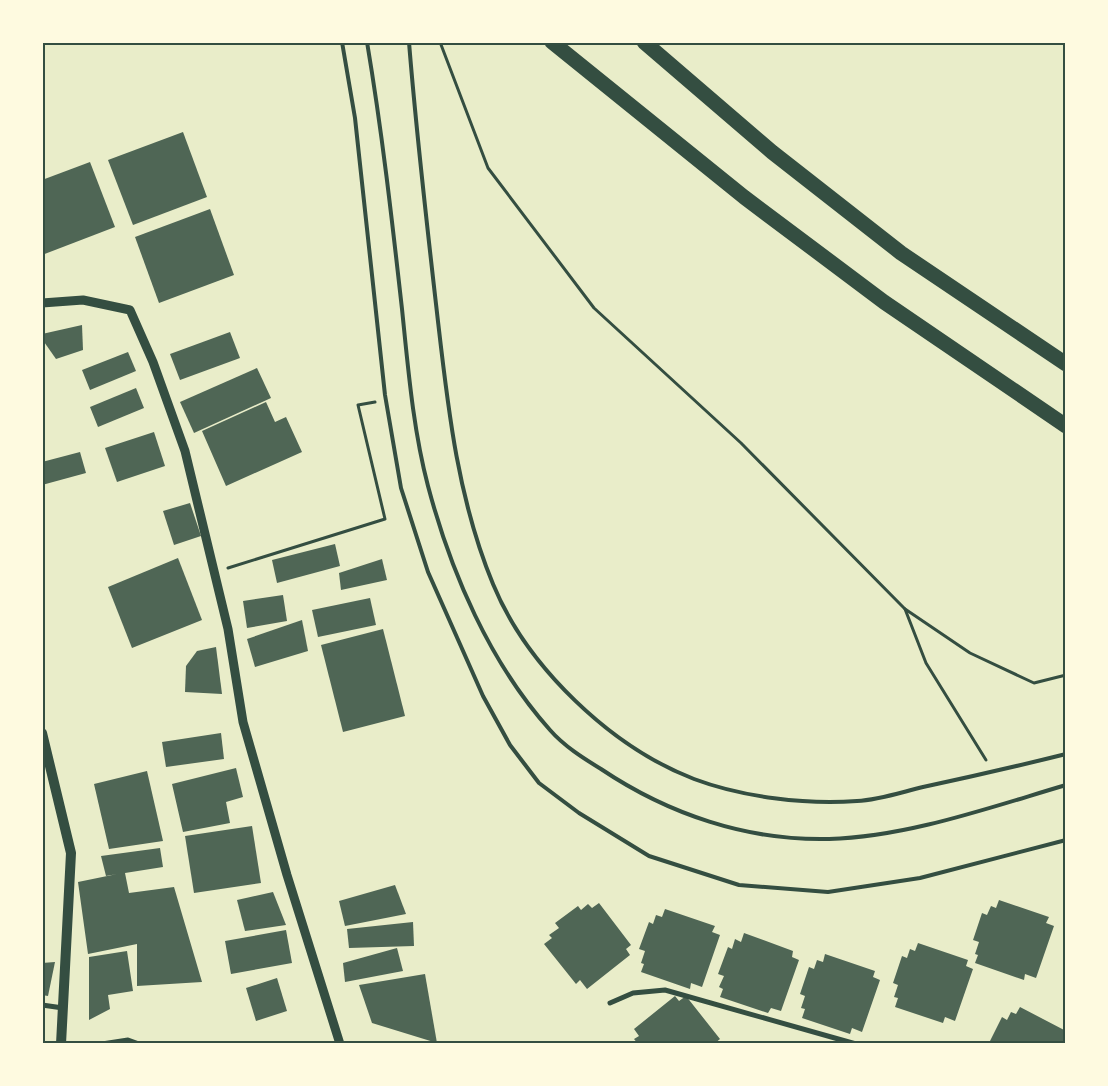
<svg xmlns="http://www.w3.org/2000/svg" width="1108" height="1086" font-family="'Times New Roman',serif">
  <rect width="100%" height="100%" fill="#e9edc9"/>
  <g fill="#4f6655">
    <path d="M183,132L207,197L133,225L108,160Z"/>
    <path d="M90,162L115,227L42,255V180Z"/>
    <path d="M210,209L234,275L159,303L135,237Z"/>
    <path d="M82,325L83,350L56,359L42,339V334Z"/>
    <path d="M230,332L240,358L180,380L170,354Z"/>
    <path d="M128,352L136,371L90,390L82,370Z"/>
    <path d="M257,368L271,398L194,433L180,402Z"/>
    <path d="M136,388L144,408L98,427L90,407Z"/>
    <path d="M266,402L275,422L286,417L302,452L226,486L202,431Z"/>
    <path d="M154,432L165,466L117,482L105,448Z"/>
    <path d="M80,452L86,473L42,485V462Z"/>
    <path d="M190,503L201,536L174,545L163,511Z"/>
    <path d="M335,544L340,566L277,583L272,560Z"/>
    <path d="M178,558L202,620L132,648L108,587Z"/>
    <path d="M382,559L387,580L341,590L339,573Z"/>
    <path d="M283,595L287,621L247,628L243,601Z"/>
    <path d="M370,598L376,625L318,637L312,610Z"/>
    <path d="M302,620L308,651L255,667L247,639Z"/>
    <path d="M383,629L405,716L343,732L321,645Z"/>
    <path d="M216,647L222,694L185,692L186,666L197,651Z"/>
    <path d="M221,733L224,759L166,767L162,742Z"/>
    <path d="M236,768L243,797L226,802L230,823L183,832L172,784Z"/>
    <path d="M147,771L163,841L109,849L94,784Z"/>
    <path d="M252,826L261,883L194,893L185,836Z"/>
    <path d="M160,848L163,867L125,873L129,893L174,887L202,982L137,986V944L88,954L78,882L117,874L106,876L101,856Z"/>
    <path d="M395,885L406,914L345,926L339,901Z"/>
    <path d="M273,892L286,925L245,931L237,900Z"/>
    <path d="M999,900L1049,917L1046,923L1054,926L1036,978L1025,974L1024,980L975,963L978,955L975,954L979,942L973,940L982,913L987,915L991,906L996,908Z"/>
    <path d="M599,903L631,945L626,949L630,955L587,989L580,980L576,984L544,944L552,938L549,935L559,928L555,923L578,906L581,910L588,904L592,908Z"/>
    <path d="M665,909L715,926L712,932L720,935L702,987L691,983L690,989L641,972L644,964L641,963L645,951L639,949L649,922L653,924L656,915L662,917Z"/>
    <path d="M413,922L414,946L349,948L347,929Z"/>
    <path d="M286,930L292,963L231,974L225,941Z"/>
    <path d="M744,933L793,951L792,957L799,960L781,1011L771,1008L768,1013L720,997L723,989L719,987L724,976L718,974L728,947L732,949L735,939L741,942Z"/>
    <path d="M918,943L968,960L966,966L973,969L955,1021L945,1017L943,1023L895,1007L898,998L894,997L898,985L893,983L902,956L907,958L910,949L915,951Z"/>
    <path d="M397,948L403,971L345,982L343,963Z"/>
    <path d="M127,951L133,991L108,995L110,1009L89,1020V957Z"/>
    <path d="M825,954L875,971L873,977L880,980L862,1032L852,1028L850,1034L802,1018L805,1009L801,1008L805,996L800,994L809,967L814,969L817,960L823,962Z"/>
    <path d="M55,962L48,996L42,995V963Z"/>
    <path d="M425,974L437,1043L372,1023L359,985Z"/>
    <path d="M277,978L287,1011L256,1021L246,988Z"/>
    <path d="M675,996L679,1001L686,996L720,1039L714,1044H638L634,1039L639,1036L634,1029Z"/>
    <path d="M1020,1007L1066,1031V1044L989,1043L1002,1017L1007,1020L1011,1012L1016,1014Z"/>
  </g>
  <g fill="none" stroke-linecap="round" stroke-linejoin="round">
    <g stroke="#344e41" stroke-width="3">
      <path d="M440,42L488,168L594,308L741,443L905,609L970,653L1034,683L1066,675"/>
      <path d="M228,568L385,519L358,405L375,402"/>
      <path d="M905,609L926,663L986,760"/>
    </g>
    <g stroke="#344e41" stroke-width="4">
      <path d="M342,42L355,118L385,395L401,488L428,572L483,696L510,745L539,783L579,813L649,856L739,885L828,892L920,878L1066,840"/>
      <path d="M367,42C382,131 392,220 402,309C408,367 413,429 428,486C451,573 490,663 550,730C564,746 583,758 601,769C668,814 747,841 829,839C907,837 991,807 1066,785"/>
      <path d="M409,42C416,130 426,217 436,304C447,399 456,495 493,584C527,667 611,747 694,779C742,797 806,805 857,801C879,800 902,792 923,787C970,777 1018,766 1066,754"/>
    </g>
    <g stroke="#344e41" stroke-width="5">
      <path d="M610,1003L633,993L665,990L856,1044"/>
      <path d="M42,1005L63,1008"/>
      <path d="M102,1044L128,1040L139,1044"/>
    </g>
    <path stroke="#344e41" stroke-width="9" d="M42,303L83,300L130,310L153,362L185,451L228,629L243,722L287,875L340,1044"/>
    <path stroke="#344e41" stroke-width="10" d="M42,733L71,853L61,1044"/>
    <g stroke="#344e41" stroke-width="15">
      <path d="M552,42L744,197L884,302L1066,426"/>
      <path d="M644,42L772,152L901,253L1066,364"/>
    </g>
  </g>
  <rect width="1108" height="1086" fill="none" stroke="#fefae0" stroke-width="88"/>
  <rect x="44" y="44" width="1020" height="998" fill="none" stroke="#344e41" stroke-width="2"/>
</svg>
